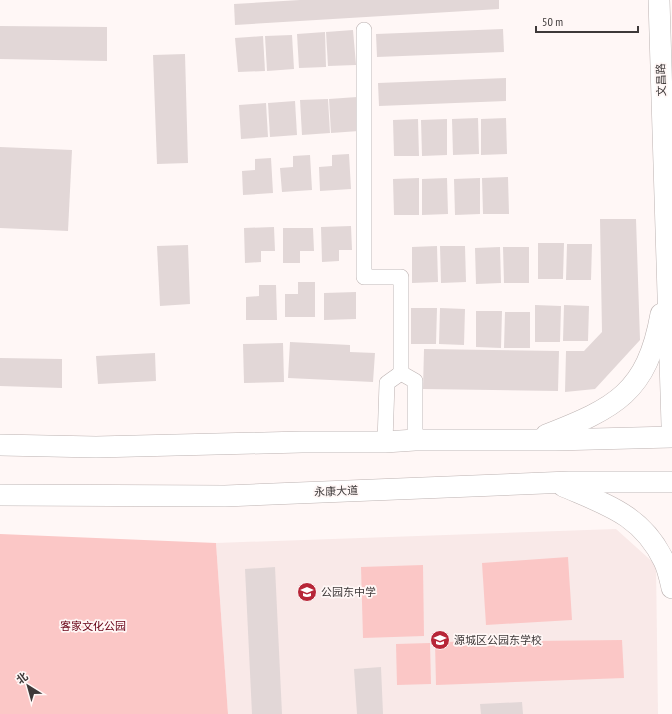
<svg xmlns="http://www.w3.org/2000/svg" width="672" height="714" font-family="'PT Sans Narrow','Noto Sans SC',sans-serif">
  <rect width="100%" height="100%" fill="#fff7f6"/>
  <path fill="#f9e9e8" d="M616,529L656,565L658,714H228L216,543Z"/>
  <g fill="#fbc7c6">
    <path d="M0,534L216,543L228,714H0Z"/>
    <path d="M568,557L572,620L486,625L482,563Z"/>
    <path d="M423,565L424,636L363,638L361,567Z"/>
    <path d="M622,640L624,678L436,685L435,642Z"/>
    <path d="M430,643L431,684L397,685L396,644Z"/>
  </g>
  <g fill="#e2d7d7">
    <path d="M300,0H499V9L235,25L234,4Z"/>
    <path d="M0,26L107,27V61L0,59Z"/>
    <path d="M503,29L504,52L377,57L376,34Z"/>
    <path d="M353,30L356,65L328,66L326,32Z"/>
    <path d="M325,32L326,67L299,68L297,34Z"/>
    <path d="M292,35L294,69L267,71L265,36Z"/>
    <path d="M263,36L265,71L238,72L235,38Z"/>
    <path d="M185,54L188,163L157,164L153,55Z"/>
    <path d="M506,78V101L379,106L378,83Z"/>
    <path d="M357,97L359,131L331,133L329,99Z"/>
    <path d="M328,99L330,133L302,135L300,100Z"/>
    <path d="M295,101L297,135L270,137L268,103Z"/>
    <path d="M266,103L268,137L241,139L239,105Z"/>
    <path d="M478,118L479,154L453,155L452,119Z"/>
    <path d="M506,118L507,154L481,155V119Z"/>
    <path d="M418,119L419,156H394L393,120Z"/>
    <path d="M447,119V155L422,156L421,120Z"/>
    <path d="M0,147L72,150L68,231L0,228Z"/>
    <path d="M349,154L351,189L320,191L319,167L332,166V155Z"/>
    <path d="M310,155L312,190L282,192L280,168L293,167V156Z"/>
    <path d="M271,158L273,193L243,195L242,171L255,170V159Z"/>
    <path d="M508,177L509,214H483L482,178Z"/>
    <path d="M419,178V215H394L393,179Z"/>
    <path d="M447,178L448,214L422,215V179Z"/>
    <path d="M480,178V214L455,215L454,179Z"/>
    <path d="M600,219H636L640,340L595,389L565,392L566,351H584L602,332Z"/>
    <path d="M351,226L352,250H339V261L322,262L321,227Z"/>
    <path d="M274,227L275,251H261V262L245,263L244,228Z"/>
    <path d="M283,228H313L314,251H300V263H283Z"/>
    <path d="M538,243H564L563,279H538Z"/>
    <path d="M567,244H592L591,280H566Z"/>
    <path d="M188,245L190,304L160,306L157,246Z"/>
    <path d="M437,246L438,282L412,283V247Z"/>
    <path d="M440,246H465L466,282L441,283Z"/>
    <path d="M500,247L501,283L476,284L475,248Z"/>
    <path d="M503,247H529V283H504Z"/>
    <path d="M298,282H315V317H285V294H298Z"/>
    <path d="M259,285H276L277,320H246V297L259,296Z"/>
    <path d="M356,292V319L324,320V293Z"/>
    <path d="M535,305L561,306L560,342H535Z"/>
    <path d="M564,305L589,306L588,341H563Z"/>
    <path d="M411,308H437L436,344H411Z"/>
    <path d="M440,308L465,309L464,345L439,344Z"/>
    <path d="M476,311H502L501,348L476,347Z"/>
    <path d="M505,312H530V348H504Z"/>
    <path d="M290,342L350,345V352L375,353L373,382L288,378Z"/>
    <path d="M283,343L284,382L244,383L243,344Z"/>
    <path d="M424,349L559,351L558,391L423,389Z"/>
    <path d="M155,353L156,381L98,384L96,356Z"/>
    <path d="M0,358L62,359V388L0,386Z"/>
    <path d="M275,567L282,714H252L245,569Z"/>
    <path d="M381,667L383,714H357L354,669Z"/>
    <path d="M522,702L523,714H481L480,704Z"/>
  </g>
  <g fill="none" stroke-linecap="round" stroke-linejoin="round">
    <defs>
      <g id="street">
        <path d="M364,30V277H401V373L415,381V440"/>
        <path d="M385,442L387,383L401,373"/>
      </g>
      <g id="secondary">
        <path d="M659,0L672,425"/>
        <path d="M546,435C615,408 647,393 661,314"/>
        <path d="M0,445L96,447L302,442H385L415,440H555L672,437"/>
        <path d="M563,486C607,505 642,515 664,561C668,569 670,579 672,588"/>
        <path d="M0,495L225,496L569,482H672"/>
      </g>
    </defs>
    <use href="#street" stroke="#bdb3b2" stroke-width="16"/>
    <use href="#secondary" stroke="#bdb3b2" stroke-width="22"/>
    <use href="#street" stroke="#fff" stroke-width="15"/>
    <use href="#secondary" stroke="#fff" stroke-width="21"/>
  </g>
  <defs>
    <symbol id="school-disc" viewBox="-11 -11 22 22"><circle r="9.5" fill="#b72638" stroke="#fff7f6"/><path d="M0-5L7-2L0 1L-7-2ZM-4 1L0 2.5L4 1V4Q0 6-4 4Z" fill="#fff"/></symbol>
  </defs>
  <g fill-rule="evenodd">
    <use href="#school-disc" x="296" y="581" width="22" height="22"/>
    <use href="#school-disc" x="429" y="629" width="22" height="22"/>
  </g>
  <g text-anchor="middle" dominant-baseline="central" stroke-width="3.5" stroke-linejoin="round" paint-order="stroke">
    <g font-size="11" fill="#3e3939" stroke="#fff7f6">
      <text transform="translate(661 80) rotate(-92)">文昌路</text>
      <text transform="translate(336 491) rotate(-2)">永康大道</text>
    </g>
    <g font-size="11" fill="#3e3939" stroke="#fff7f6" text-anchor="start">
      <text x="321" y="592">公园东中学</text>
      <text x="454" y="640">源城区公园东学校</text>
    </g>
    <g font-size="11" fill="#670015" stroke="#fff7f6">
      <text x="93" y="626">客家文化公园</text>
    </g>
  </g>
  <g transform="translate(28 686) rotate(323)" stroke="#fff7f6" stroke-width="3" paint-order="stroke">
  <path d="M0-3L7 15L0 10L-7 15Z" fill="#3e3939"/>
  <text y="-6" font-size="11" font-weight="bold" text-anchor="middle" fill="#3e3939">北</text>
  </g>
  <path d="M536 26v6h102v-6" fill="none" stroke="#3e3939" stroke-width="2"/>
  <text x="542" y="26" font-size="12" fill="#3e3939" stroke="#fff7f6" stroke-width="3" paint-order="stroke">50 m</text>
</svg>
